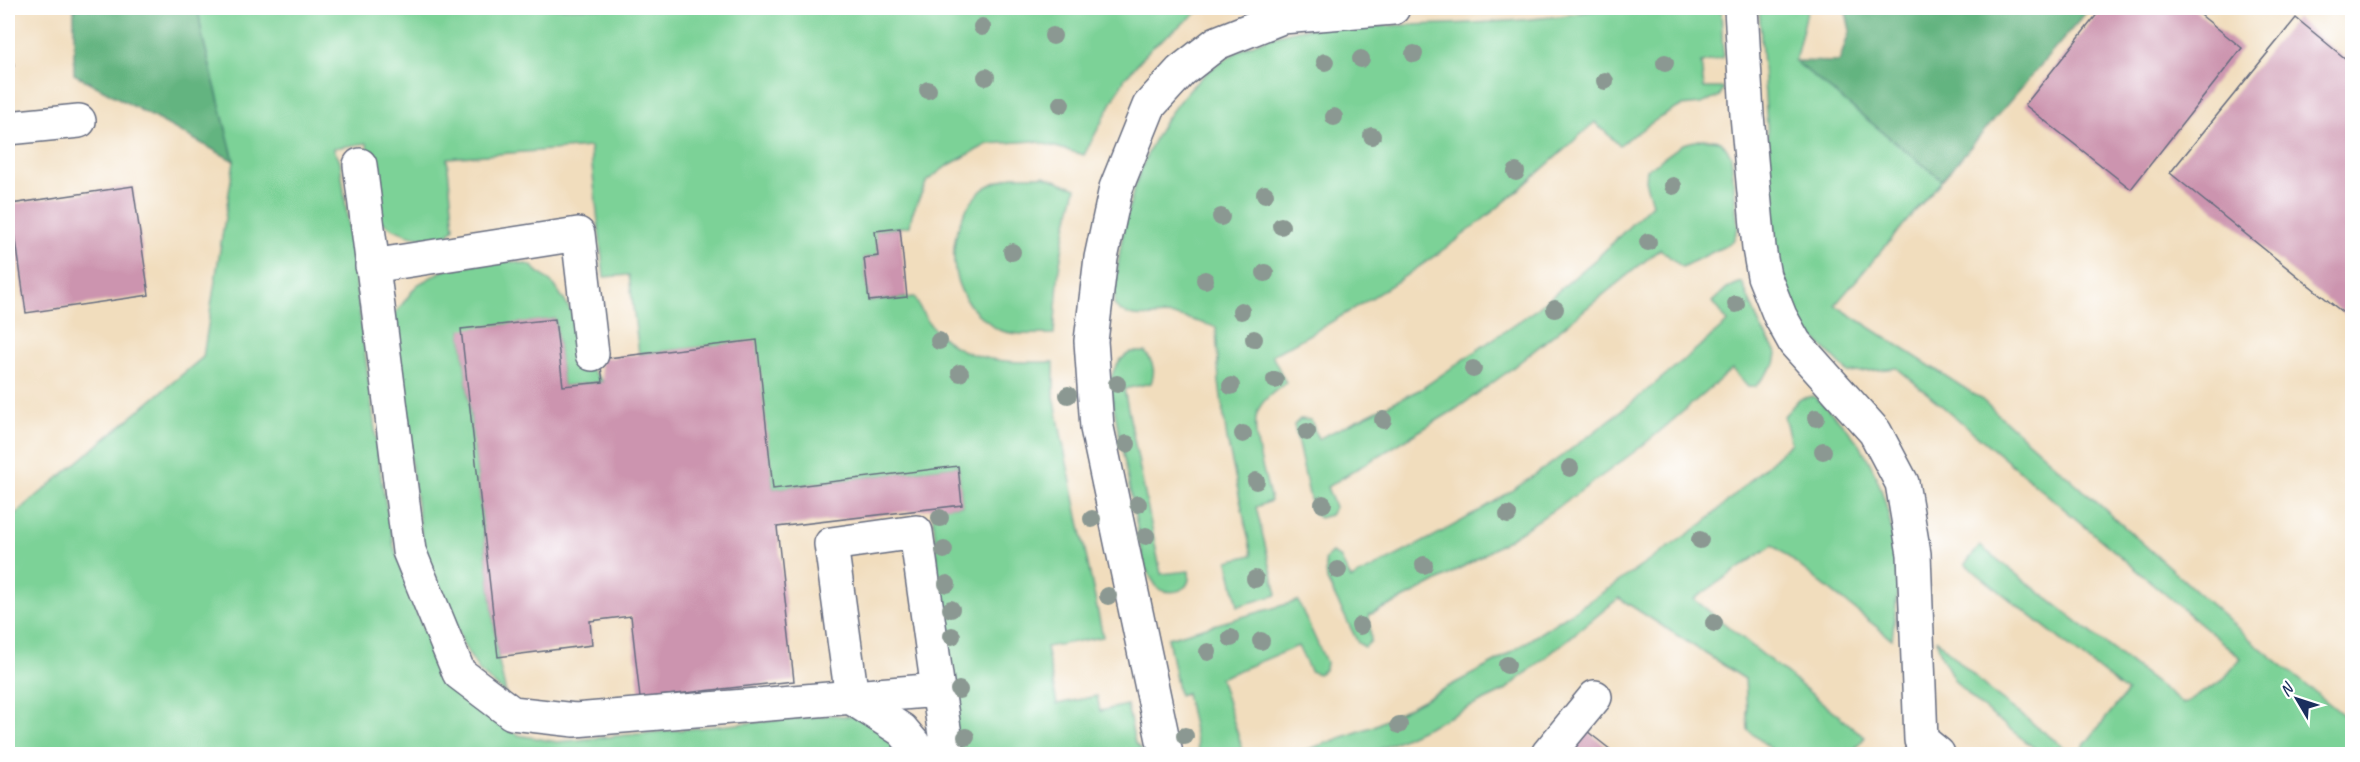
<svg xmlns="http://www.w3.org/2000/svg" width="2360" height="762" font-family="Caveat,sans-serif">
  <rect width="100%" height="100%" fill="#fff"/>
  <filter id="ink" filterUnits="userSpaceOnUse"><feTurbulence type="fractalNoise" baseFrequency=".0167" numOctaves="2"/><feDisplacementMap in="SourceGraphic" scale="12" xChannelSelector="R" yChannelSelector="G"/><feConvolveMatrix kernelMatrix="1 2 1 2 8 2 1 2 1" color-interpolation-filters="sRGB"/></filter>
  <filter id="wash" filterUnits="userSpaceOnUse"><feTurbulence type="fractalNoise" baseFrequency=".008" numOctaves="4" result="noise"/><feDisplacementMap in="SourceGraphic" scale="24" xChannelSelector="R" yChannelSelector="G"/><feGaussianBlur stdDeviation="1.35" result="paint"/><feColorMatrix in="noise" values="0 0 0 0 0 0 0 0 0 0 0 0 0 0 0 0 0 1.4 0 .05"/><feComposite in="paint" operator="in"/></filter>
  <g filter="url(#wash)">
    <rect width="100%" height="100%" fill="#f1ddbd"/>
    <g fill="#7bd297" stroke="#4b807a" stroke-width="1.5">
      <path d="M198,8H1203L1152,47L1125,78L1084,155L1034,141L988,144L947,166L927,181L912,214L910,226L876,231L878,256L864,258L869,301L915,297C939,360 995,364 1054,362V396L1062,439L1103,637L1046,647L1057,704L1097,696L1100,711L1127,705L1135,743L1146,754H957L932,508L962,505L958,466L773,489L756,341L639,354L629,275L604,277L590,147L447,158L454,228L446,237C417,240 401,235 377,219L367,143L333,148L340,161L382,484L394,546L417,614L440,664L464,701L489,719L518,735L557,742L830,715L861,717L910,754H8V520L203,357L234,161L202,35Z"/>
      <path d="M1606,8H1721L1723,58L1701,63L1704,88H1724L1719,97L1701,104L1681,106L1659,118L1619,145L1595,122C1561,152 1527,184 1491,213C1424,268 1349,314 1272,355L1286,383C1275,391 1258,402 1256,418C1253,442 1266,477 1271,501L1256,507L1277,595L1238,606L1228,561L1252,555L1227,439L1219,382L1216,327C1203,324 1189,318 1175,316C1150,312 1134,325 1114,305C1122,183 1163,58 1298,30C1322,25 1354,28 1380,26C1455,23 1532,24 1606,8Z"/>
      <path d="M1759,8H1808L1795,61L1942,180L1835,305L1980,398L2252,641L2352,722V754H2077L2127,692L1965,564L1980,546L2183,704L2222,681L2241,658L1897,368L1849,373L1801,325L1779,273L1775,243Z"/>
      <path d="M1703,139L1721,141L1731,155L1738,228L1733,241L1725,246L1682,267L1660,249L1506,373L1456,409L1327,487L1335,507L1330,515L1319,518L1313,513L1294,425L1300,419L1311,420L1318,439L1421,389L1538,308L1597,258L1652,204L1645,180L1647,170L1683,144Z"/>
      <path d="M1012,176H1044L1076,188L1066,227L1059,269L1054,334C1037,334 1016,336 999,330C994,328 989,322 984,319C943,289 945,223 982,190C990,183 1003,180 1012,176Z"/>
      <path d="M498,259L530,265L555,286L571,311L586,364L603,382L563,386L555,319L461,330L498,657L506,694L480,672L464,646L423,545L390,320L417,285L444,270Z"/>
      <path d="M1742,282L1760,326L1777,354L1775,364L1755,387H1748L1732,369C1699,397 1668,426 1634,452C1551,515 1463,573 1369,615L1371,641L1365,647L1358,643L1327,580L1325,559L1332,553L1340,557L1351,579C1410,549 1471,519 1526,481C1597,433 1663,378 1728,322L1712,302L1727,288Z"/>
      <path d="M1131,352H1145C1153,362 1156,371 1151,383L1124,389L1161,574L1189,571C1192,592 1173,595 1158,589L1145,568L1110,387C1112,370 1116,361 1131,352Z"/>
      <path d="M1814,396C1833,414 1856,435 1868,459C1888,496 1897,546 1897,588C1897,605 1894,622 1892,639L1773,545L1694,599L1865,737L1851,754H1777L1748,730L1745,679L1619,598L1504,691L1370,754H1295L1374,726L1497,661L1608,589L1704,523L1791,443L1784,416L1799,399Z"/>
      <path d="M1298,601L1326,662L1325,670L1318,674L1310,671L1298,646L1220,678L1244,754H1199L1186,693L1179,695L1168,638Z"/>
      <path d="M1936,639L1990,691L2073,754H2042L1979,705L1955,681L1942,657Z"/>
    </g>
    <g fill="#64b480" stroke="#40726f" stroke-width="1.5">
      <path d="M74,8H198L202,35L234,161L74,74Z"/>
      <path d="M1845,8H2090L1942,180L1795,61L1839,62L1850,30Z"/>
    </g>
    <g id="blocks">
      <g fill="#cc94af">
        <path d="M2102,8H2192L2242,48L2131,189L2025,105Z"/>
        <path d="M2296,18L2352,64V320L2170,173Z"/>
        <path d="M8,30L14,66H8Z"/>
        <path d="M133,186L149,295L26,313L11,204Z"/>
        <path d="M900,228L907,297L869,301L864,258L878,256L875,231Z"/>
        <path d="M555,319L563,386L603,382L600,359L757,340L773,489L958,466L962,505L777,527L794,681L640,698L631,616L590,621L592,645L498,657L461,329Z"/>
        <path d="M1583,728L1616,754H1562Z"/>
      </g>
    </g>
  </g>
  <g filter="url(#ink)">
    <use href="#blocks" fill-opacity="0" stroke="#666c7f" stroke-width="1.5"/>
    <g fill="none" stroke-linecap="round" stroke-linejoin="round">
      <defs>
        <g id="minor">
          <path d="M1741,8L1747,115L1759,248L1764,276L1780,316L1795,343L1875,432L1902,483L1914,554L1921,740L1938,754"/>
          <path d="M8,128L79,121"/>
          <path d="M360,165L409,551L459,673L512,713L575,720L938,690L948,754"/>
          <path d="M372,266L578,234L592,354"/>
          <path d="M922,754L902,730L852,698L831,544L916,532L938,690"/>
          <path d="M1166,754L1097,428L1091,341L1101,258L1116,188L1149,106L1181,71L1217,43L1282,17L1393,8"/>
          <path d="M1548,754L1595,697"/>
        </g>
      </defs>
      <use href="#minor" stroke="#666c7f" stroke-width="36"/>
      <use href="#minor" stroke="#fff" stroke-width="33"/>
    </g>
    <g fill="#8b9892">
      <circle cx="982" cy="27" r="9"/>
      <circle cx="1053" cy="36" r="9"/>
      <circle cx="1414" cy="54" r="9"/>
      <circle cx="1361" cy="59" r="9"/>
      <circle cx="1325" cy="62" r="9"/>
      <circle cx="1665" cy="63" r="9"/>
      <circle cx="986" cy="77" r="9"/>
      <circle cx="1605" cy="81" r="9"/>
      <circle cx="928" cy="90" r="9"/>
      <circle cx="1061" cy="104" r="9"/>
      <circle cx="1334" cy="117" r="9"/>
      <circle cx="1372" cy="136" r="9"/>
      <circle cx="1516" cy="172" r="9"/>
      <circle cx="1673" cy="186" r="9"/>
      <circle cx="1265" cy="194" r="9"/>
      <circle cx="1221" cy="217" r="9"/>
      <circle cx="1281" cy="226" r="9"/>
      <circle cx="1648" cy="242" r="9"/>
      <circle cx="1012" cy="252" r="9"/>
      <circle cx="1265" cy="273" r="9"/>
      <circle cx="1205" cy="280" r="9"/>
      <circle cx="1736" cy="304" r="9"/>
      <circle cx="1555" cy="309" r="9"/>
      <circle cx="1241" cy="311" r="9"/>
      <circle cx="1254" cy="339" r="9"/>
      <circle cx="939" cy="341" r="9"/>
      <circle cx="1473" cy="369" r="9"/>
      <circle cx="960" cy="373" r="9"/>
      <circle cx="1275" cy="380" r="9"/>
      <circle cx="1117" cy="384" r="9"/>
      <circle cx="1231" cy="386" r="9"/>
      <circle cx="1068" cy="395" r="9"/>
      <circle cx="1816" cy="418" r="9"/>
      <circle cx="1383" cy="420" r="9"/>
      <circle cx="1307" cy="432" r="9"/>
      <circle cx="1243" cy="434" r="9"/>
      <circle cx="1127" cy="444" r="9"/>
      <circle cx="1823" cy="451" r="9"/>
      <circle cx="1570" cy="468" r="9"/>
      <circle cx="1256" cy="481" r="9"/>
      <circle cx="1138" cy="504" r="9"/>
      <circle cx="1323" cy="504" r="9"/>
      <circle cx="1508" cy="515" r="9"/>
      <circle cx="940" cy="518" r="9"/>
      <circle cx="1092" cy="519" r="9"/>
      <circle cx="1146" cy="536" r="9"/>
      <circle cx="1700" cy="540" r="9"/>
      <circle cx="944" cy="550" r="9"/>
      <circle cx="1424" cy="565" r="9"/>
      <circle cx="1338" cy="570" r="9"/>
      <circle cx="1255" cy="579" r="9"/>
      <circle cx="947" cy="584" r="9"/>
      <circle cx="1108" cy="596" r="9"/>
      <circle cx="951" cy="609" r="9"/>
      <circle cx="1714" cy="623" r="9"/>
      <circle cx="1360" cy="626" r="9"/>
      <circle cx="952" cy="636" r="9"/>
      <circle cx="1231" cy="638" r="9"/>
      <circle cx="1261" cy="641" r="9"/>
      <circle cx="1208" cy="652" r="9"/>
      <circle cx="1507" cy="665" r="9"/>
      <circle cx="959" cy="690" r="9"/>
      <circle cx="1399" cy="725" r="9"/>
      <circle cx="1185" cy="736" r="9"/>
      <circle cx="966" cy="737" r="9"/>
    </g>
  </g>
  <rect width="2360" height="762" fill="none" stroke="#fff" stroke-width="30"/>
  <g transform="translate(2297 699) rotate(309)" stroke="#ffffff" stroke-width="4.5" paint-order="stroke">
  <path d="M0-4.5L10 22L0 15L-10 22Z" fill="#1b2f5e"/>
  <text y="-9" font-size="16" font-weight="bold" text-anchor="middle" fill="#1b2f5e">N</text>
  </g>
</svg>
